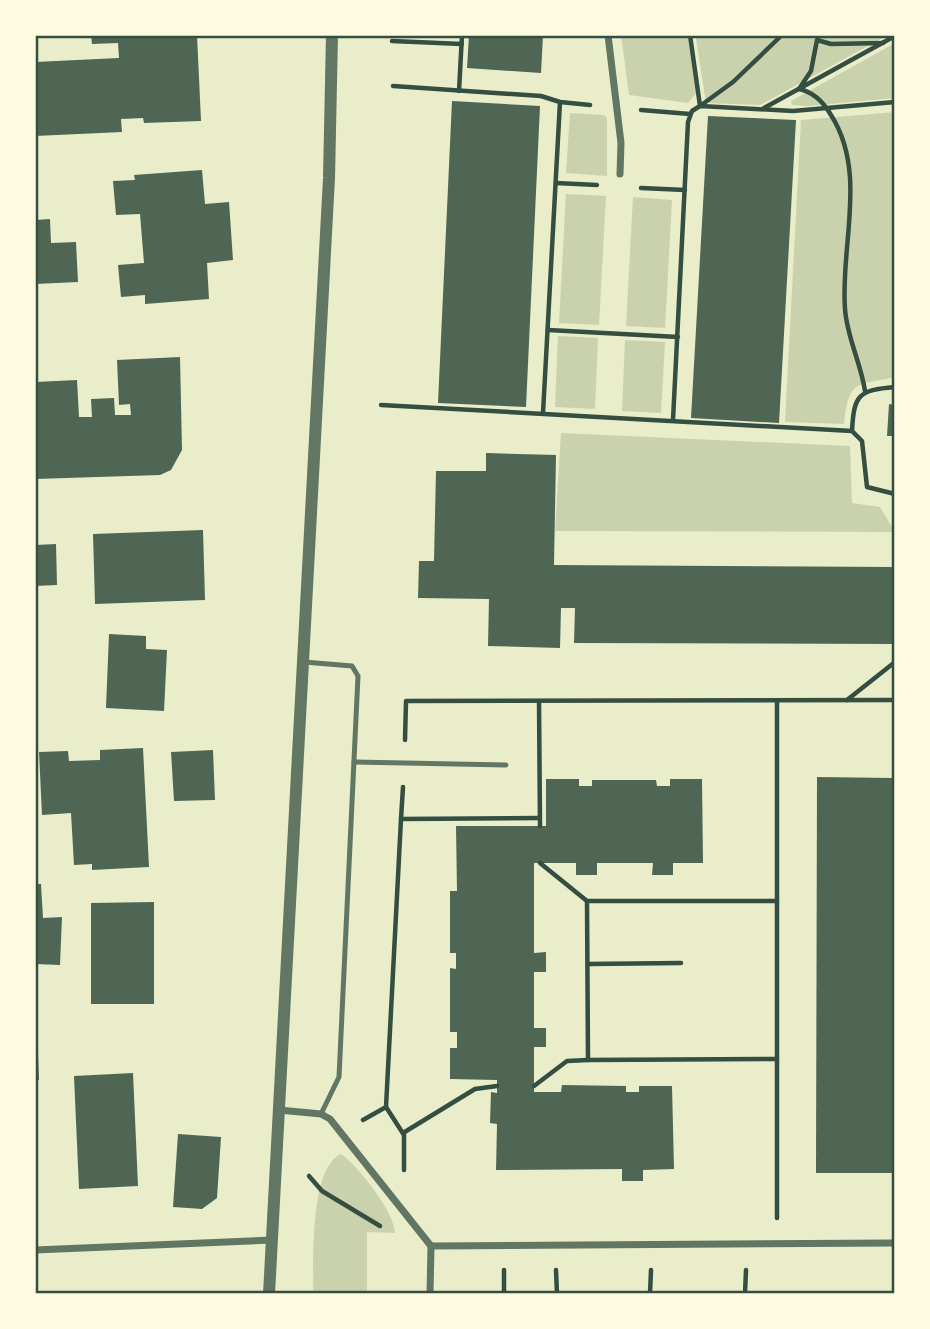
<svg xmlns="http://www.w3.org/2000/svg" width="930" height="1329" font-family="Overpass,sans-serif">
  <rect width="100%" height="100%" fill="#e9edc9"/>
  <g fill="#cad2ad">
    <path d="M621,35H689L698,91L688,103L629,95Z"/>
    <path d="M703,35H888L760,105L706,103L696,39Z"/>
    <path d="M895,43V98L808,106L792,105L791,101Z"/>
    <path d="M895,112V377C856,386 849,379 844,424L785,422L801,120Z"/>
    <path d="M570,113L604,115L607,118V176L566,173Z"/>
    <path d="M566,194L606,196L599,325L559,323Z"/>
    <path d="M633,197L672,200L665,328L626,326Z"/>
    <path d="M558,336L598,338L595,409L555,407Z"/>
    <path d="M625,340L665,342L661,413L622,411Z"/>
    <path d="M561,433L850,446L852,503L880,507L895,532L555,531Z"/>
    <path d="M341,1154C358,1166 394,1211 395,1233L367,1232V1294H313C314,1263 309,1168 341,1154Z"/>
  </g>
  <g fill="#4f6655">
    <path d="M91,35H197L201,121L144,123L143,118L121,119L122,132L35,136V62L119,58L118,43L92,44Z"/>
    <path d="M469,35H543L541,73L467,68Z"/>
    <path d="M452,101L540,106L526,407L438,403Z"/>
    <path d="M708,116L796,120L779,423L691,418Z"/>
    <path d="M202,170L205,204L229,202L233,260L207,263L209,299L145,304V295L121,297L118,265L144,263L140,214L116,215L113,181L135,180L134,175Z"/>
    <path d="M50,219L51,243L76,242L78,282L35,284V220Z"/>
    <path d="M180,357L182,450L171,470L160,475L35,479V382L77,380L79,417H92L91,399L114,398L115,415H131L130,404L119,405L117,360Z"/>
    <path d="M889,404L895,405V436H887Z"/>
    <path d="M486,453L556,455L554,565L895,567V644L574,643L575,608H561L560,648L488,646L489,599L418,598L419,561H434L436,471H486Z"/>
    <path d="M203,530L205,600L95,604L93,534Z"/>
    <path d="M56,544L57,585L35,586V545Z"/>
    <path d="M109,634L146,636V649L167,650L164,711L106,708Z"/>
    <path d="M143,748L149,867L92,870V864L74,865L71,813L42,815L39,752L68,751L69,761L100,760V750Z"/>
    <path d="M213,750L215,800L174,801L171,752Z"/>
    <path d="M817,777L894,778L893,1173H816Z"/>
    <path d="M546,779H579V786H592V780H656L657,786H670V779H702L703,863H673V875H652L653,863H597V875H576V863H534V953L546,952V972H534V1028H546V1047H534V1092H561L562,1085L626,1086V1092H639V1086H672L674,1169L643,1170V1181H622V1169L496,1170L497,1124L490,1123L491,1092L497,1093V1080L450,1079V1048H457V1032H450V968L456,969V953H450V891H457L456,826H546Z"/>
    <path d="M35,884H41L43,918L62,917L60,965L35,964Z"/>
    <path d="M154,902V1004H91V903Z"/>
    <path d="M35,1053H38L39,1080H35Z"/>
    <path d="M133,1073L138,1186L79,1189L74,1076Z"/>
    <path d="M178,1134L221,1137L217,1198L202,1209L173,1207Z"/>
  </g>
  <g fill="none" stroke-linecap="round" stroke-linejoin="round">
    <g stroke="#344e41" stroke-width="4.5">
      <path d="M690,35L700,106L733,82L782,35"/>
      <path d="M392,41L462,44"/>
      <path d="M393,86L541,96L560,102L590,105"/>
      <path d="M459,91L462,35"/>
      <path d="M764,108L895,36"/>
      <path d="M641,110L690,114"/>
      <path d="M556,183L597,185"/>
      <path d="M641,188L685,190"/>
      <path d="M548,330L678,337"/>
      <path d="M865,391C861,363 847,338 845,309C840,246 868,173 831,115C824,103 814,92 799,89L811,71L817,40L831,44L883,43"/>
      <path d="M381,405L852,431L862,441L867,487L895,494"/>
      <path d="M543,413L560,102"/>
      <path d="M673,420L688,122L692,111L700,106L793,111L895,102"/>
      <path d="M852,431C854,395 858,390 895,387"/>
      <path d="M847,700L895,662"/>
      <path d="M539,701L540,826"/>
      <path d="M405,740L406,701L895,700"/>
      <path d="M403,787L401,819L539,818"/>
      <path d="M540,863L587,901"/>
      <path d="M588,964L681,963"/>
      <path d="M777,1059L588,1060L587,901H777"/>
      <path d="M534,1086L567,1061L588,1060"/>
      <path d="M386,1107L404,1135V1170"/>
      <path d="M363,1120L386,1107L401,819"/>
      <path d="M403,1133L475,1089L497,1086"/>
      <path d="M309,1176L322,1191L380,1226"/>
      <path d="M777,1218V701"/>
      <path d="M556,1270L557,1294"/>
      <path d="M504,1294V1270"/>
      <path d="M650,1294L651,1270"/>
      <path d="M745,1294L746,1270"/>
      <path d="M894,1294L895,1267"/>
    </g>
    <g stroke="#617663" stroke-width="5">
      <path d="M304,662L352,666L358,676L339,1077L321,1114"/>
      <path d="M354,762L506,765"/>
    </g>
    <g stroke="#617663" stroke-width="7">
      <path d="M608,35L621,143L620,174"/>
      <path d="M279,1110L321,1114L330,1119L431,1246"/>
      <path d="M35,1250L272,1240"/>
      <path d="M430,1294L431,1246L895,1243"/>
    </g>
    <path stroke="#617663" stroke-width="12" d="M269,1294L329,178L332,35"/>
  </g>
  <rect width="930" height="1329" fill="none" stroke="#fefae0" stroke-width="74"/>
  <rect x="37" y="37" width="856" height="1255" fill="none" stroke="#344e41" stroke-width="2.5"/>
</svg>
